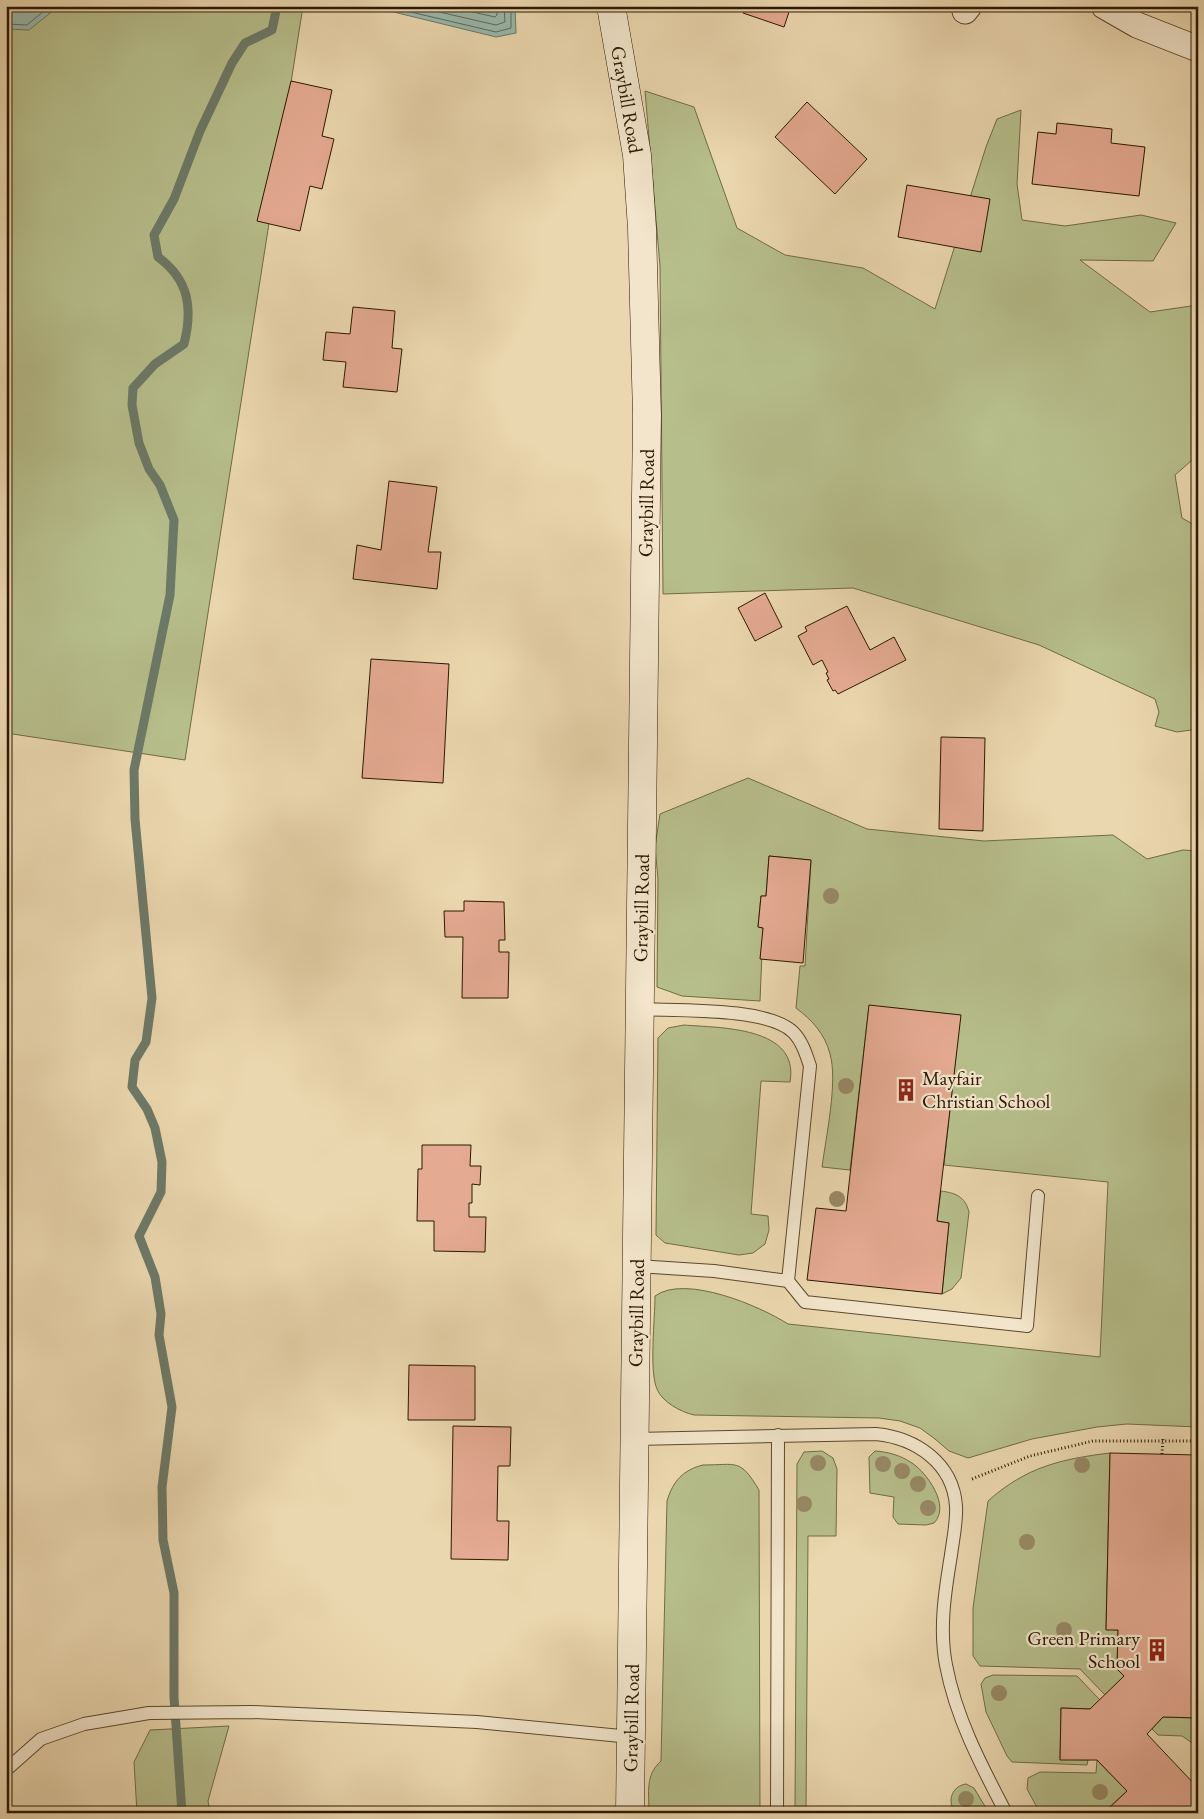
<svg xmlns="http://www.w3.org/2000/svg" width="1204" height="1819" font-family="'EB Garamond',serif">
  <rect width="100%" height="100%" fill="#ebd7af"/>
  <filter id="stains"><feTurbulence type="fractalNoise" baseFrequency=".004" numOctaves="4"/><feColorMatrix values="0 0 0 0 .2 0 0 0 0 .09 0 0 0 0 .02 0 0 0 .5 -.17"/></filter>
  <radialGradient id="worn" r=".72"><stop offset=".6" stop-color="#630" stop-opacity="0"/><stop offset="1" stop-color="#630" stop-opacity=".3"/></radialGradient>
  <g fill="#b6be8b" stroke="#706b46">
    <path d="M6,6H303L185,760L6,733Z"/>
    <path d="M645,91L694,107L737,228L785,255L863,268L935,309L986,147L997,119L1021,110L1017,184L1022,220L1065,226L1141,215L1176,223L1153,261L1080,260L1150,312L1198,305V455L1175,475L1182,518L1198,527V729L1177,732L1155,726L1159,712L1155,699L1039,645L853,588L663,594L660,266Z"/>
    <path d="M748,778L867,829L984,841L1113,835L1147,859L1183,850L1198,851V1427L1127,1424L1097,1427L1032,1439L968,1458L949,1451L935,1439L920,1428L900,1421L879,1418L694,1415C681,1412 662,1402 657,1389C649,1372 655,1318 655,1296C685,1274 760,1306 788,1324L1100,1357L1108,1182L944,1165L960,1015L869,1006L850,1170L822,1167C826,1137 838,1081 830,1054C825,1034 812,1020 796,1008L800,966H805L811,860L769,856L766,896H761L758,927L763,928L760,1001L682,996L657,987L658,879L655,847L660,814Z"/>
    <path d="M684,1025C719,1028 800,1026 790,1082L761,1081L751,1214L768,1216L769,1230L765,1244L753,1253L739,1255L665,1243L656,1235L658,1038L668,1028Z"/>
    <path d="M941,1191C955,1193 965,1196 969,1212L961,1278L952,1289L942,1294L949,1223L937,1221Z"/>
    <path d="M822,1451L833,1458L837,1469L836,1536H808L806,1813H795L797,1464L804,1452Z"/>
    <path d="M875,1451C888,1452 900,1455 912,1463C927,1473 951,1506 934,1523L926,1525L898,1524L893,1517L894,1497L870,1493L869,1457Z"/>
    <path d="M1110,1453L1106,1629L1118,1630L1117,1669L1124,1676L1105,1695L1080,1669L980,1666L973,1656V1608L988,1501C1026,1467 1061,1459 1110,1453Z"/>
    <path d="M703,1465C737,1465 740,1458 759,1490L760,1813H649C649,1793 645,1775 661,1761L667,1501C673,1481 683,1470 703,1465Z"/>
    <path d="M993,1675L1077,1676L1100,1700L1090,1709L1061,1708L1060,1759L1088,1760L1087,1765L1012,1762L1007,1756L986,1712L981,1684L985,1678Z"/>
    <path d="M1163,1717L1198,1718V1747L1182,1736L1158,1735L1152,1729Z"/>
    <path d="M229,1726L208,1801L210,1813H137L134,1762L150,1730Z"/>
    <path d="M1097,1760L1127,1791L1106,1810L1108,1813H1040L1027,1789L1028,1778L1040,1772L1096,1773Z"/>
    <path d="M966,1784L974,1788L989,1813L954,1811C947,1799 953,1786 966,1784Z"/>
  </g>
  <g fill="#98b9ae" stroke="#6c7968">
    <path d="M6,6H59L29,30L6,29Z"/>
    <path d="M369,6H515L516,33L496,37Z"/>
  </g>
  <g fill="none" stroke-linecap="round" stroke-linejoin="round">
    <g stroke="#626857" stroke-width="1">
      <path d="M385,6L496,32L511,28V6"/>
      <path d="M413,6L496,25L505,22L504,6"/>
      <path d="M446,6L495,17L497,15V6"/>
      <path d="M6,24L27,25L50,6"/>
    </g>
    <path stroke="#6c7968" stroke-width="9" d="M182,1813L174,1697V1593L163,1540L162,1487L172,1407L159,1335L161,1314L155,1277L139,1236L161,1192L162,1162L155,1128L147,1109L132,1087L135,1060L146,1042L152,998L135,819L134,770L170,595L174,520L160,485L149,469L139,443L132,405L133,388L155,364L184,344C193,308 189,280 158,257L154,235L174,199L200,131L232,63L245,43L272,30L277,6"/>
  </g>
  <g fill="#e4aa92" stroke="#2b1800">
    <path d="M745,6H791L784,27L743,13Z"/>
    <path d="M291,81L332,90L322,136L334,139L322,189L310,186L300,231L257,221Z"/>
    <path d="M807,102L867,159L835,194L775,137Z"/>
    <path d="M1057,123L1112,129L1111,143L1145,147L1139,196L1032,184L1038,132L1056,134Z"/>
    <path d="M907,185L990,199L981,252L898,237Z"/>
    <path d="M353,307L395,311L392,348L402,349L397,392L343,387L346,362L323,360L326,332L350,334Z"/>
    <path d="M389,481L437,487L428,552H441L437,589L353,579L357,545L381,550Z"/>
    <path d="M765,593L782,627L755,641L738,608Z"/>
    <path d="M847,606L870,650L894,637L906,660L838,694L835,690L833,691L827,680L829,679L826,673L828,672L822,660L813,665L798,636L807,631L805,627Z"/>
    <path d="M371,659L449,664L443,783L362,778Z"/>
    <path d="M941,737L985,738L983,831L939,829Z"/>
    <path d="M769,856L811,860L803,963L760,959L763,928L758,927L761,896H766Z"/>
    <path d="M464,901L504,902L505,940H499V952H509L508,998H462L463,937H445L444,911H464Z"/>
    <path d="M869,1005L961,1015L937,1221L949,1223L942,1294L807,1280L816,1208L846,1211Z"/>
    <path d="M422,1145H471L470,1166H481L480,1185L472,1184V1203H469V1217H486L485,1252L434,1251V1221H417L418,1169H422Z"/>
    <path d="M409,1365L475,1366V1420H408Z"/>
    <path d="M453,1426L511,1427L510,1466H498L497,1521H509L508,1560L451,1559Z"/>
    <path d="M1110,1453L1198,1455V1718L1163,1717L1147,1734L1198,1788V1813H1108L1106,1811L1127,1791L1097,1760H1060L1061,1708L1090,1709L1124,1676L1117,1669L1118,1630H1106Z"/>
  </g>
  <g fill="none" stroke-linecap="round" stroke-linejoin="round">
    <defs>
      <g id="lane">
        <path d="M637,1266L714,1271L788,1281L810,1066C806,1054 802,1041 793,1032C767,1007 676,1011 639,1009"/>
        <path d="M788,1281L805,1302L1027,1326L1038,1196"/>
        <path d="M635,1439L876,1434C916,1438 953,1463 956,1506C957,1522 953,1539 951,1555C945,1591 939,1629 946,1665C956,1718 981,1765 1006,1813"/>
        <path d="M6,1770L41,1739L84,1724L149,1713L252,1712L477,1722L631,1737"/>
        <path d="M777,1813L778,1435"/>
      </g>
      <g id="street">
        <path d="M1104,6L1137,25L1198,49"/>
        <path d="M965,11L969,6"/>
      </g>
      <g id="secondary">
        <path id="s1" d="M611,6L637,155L642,228L647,415L630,1813"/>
      </g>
    </defs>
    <use href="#lane" stroke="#5b482c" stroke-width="14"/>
    <use href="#street" stroke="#5b482c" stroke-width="27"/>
    <use href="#secondary" stroke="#2b1800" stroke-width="29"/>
    <g stroke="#2b1800" stroke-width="3" stroke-dasharray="1 2.5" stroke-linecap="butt">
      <path d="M1162,1454L1163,1439"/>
      <path d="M972,1479L1030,1456L1093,1441H1198"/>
    </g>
    <use href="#lane" stroke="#f2e5cb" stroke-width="12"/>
    <use href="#street" stroke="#f2e5cb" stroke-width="25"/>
    <use href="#secondary" stroke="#f2e5cb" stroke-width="28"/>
  </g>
  <g fill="#988966">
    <circle cx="831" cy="896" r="8"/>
    <circle cx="846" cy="1086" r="8"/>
    <circle cx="837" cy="1199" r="8"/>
    <circle cx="818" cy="1463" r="8"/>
    <circle cx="883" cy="1464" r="8"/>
    <circle cx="1082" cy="1465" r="8"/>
    <circle cx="902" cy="1471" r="8"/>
    <circle cx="918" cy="1484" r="8"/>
    <circle cx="804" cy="1504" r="8"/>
    <circle cx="928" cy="1508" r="8"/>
    <circle cx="1027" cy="1542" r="8"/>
    <circle cx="1064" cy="1630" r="8"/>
    <circle cx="999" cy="1693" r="8"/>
    <circle cx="1100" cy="1792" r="8"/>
    <circle cx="966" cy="1799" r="8"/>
  </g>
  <defs>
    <symbol id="building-bare" viewBox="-9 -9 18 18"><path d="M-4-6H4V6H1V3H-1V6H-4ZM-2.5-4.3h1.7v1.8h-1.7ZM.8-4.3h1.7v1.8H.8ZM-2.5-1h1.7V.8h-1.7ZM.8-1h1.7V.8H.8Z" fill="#8f2418" stroke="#f2e5cb" stroke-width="2.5" paint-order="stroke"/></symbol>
  </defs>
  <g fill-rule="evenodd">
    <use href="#building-bare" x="890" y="1074" width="32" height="32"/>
    <use href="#building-bare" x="1141" y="1634" width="32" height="32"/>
  </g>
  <g text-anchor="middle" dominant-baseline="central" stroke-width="4.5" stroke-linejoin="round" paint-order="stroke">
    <g font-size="20" fill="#2b1800" stroke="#f2e5cb">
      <text stroke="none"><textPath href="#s1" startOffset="95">Graybill Road</textPath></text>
      <text transform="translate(646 503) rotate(-89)">Graybill Road</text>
      <text transform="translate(641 908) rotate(-89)">Graybill Road</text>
      <text transform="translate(636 1313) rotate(-89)">Graybill Road</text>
      <text transform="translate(631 1718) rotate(-89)">Graybill Road</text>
    </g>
    <g font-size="20" fill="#2b1800" stroke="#f2e5cb" text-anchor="start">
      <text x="922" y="1078">Mayfair<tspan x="922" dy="23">Christian School</tspan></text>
      <text x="1140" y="1638" text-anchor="end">Green Primary<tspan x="1140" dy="23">School</tspan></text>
    </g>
  </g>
  <rect width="1204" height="1819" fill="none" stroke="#ebd7af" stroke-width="25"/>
  <rect x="8" y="8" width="1189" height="1804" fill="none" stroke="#2b1800" stroke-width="2.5"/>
  <rect x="12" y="12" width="1179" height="1794" fill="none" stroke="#2b1800"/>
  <rect width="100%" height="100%" filter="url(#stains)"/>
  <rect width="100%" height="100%" fill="url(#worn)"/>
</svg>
